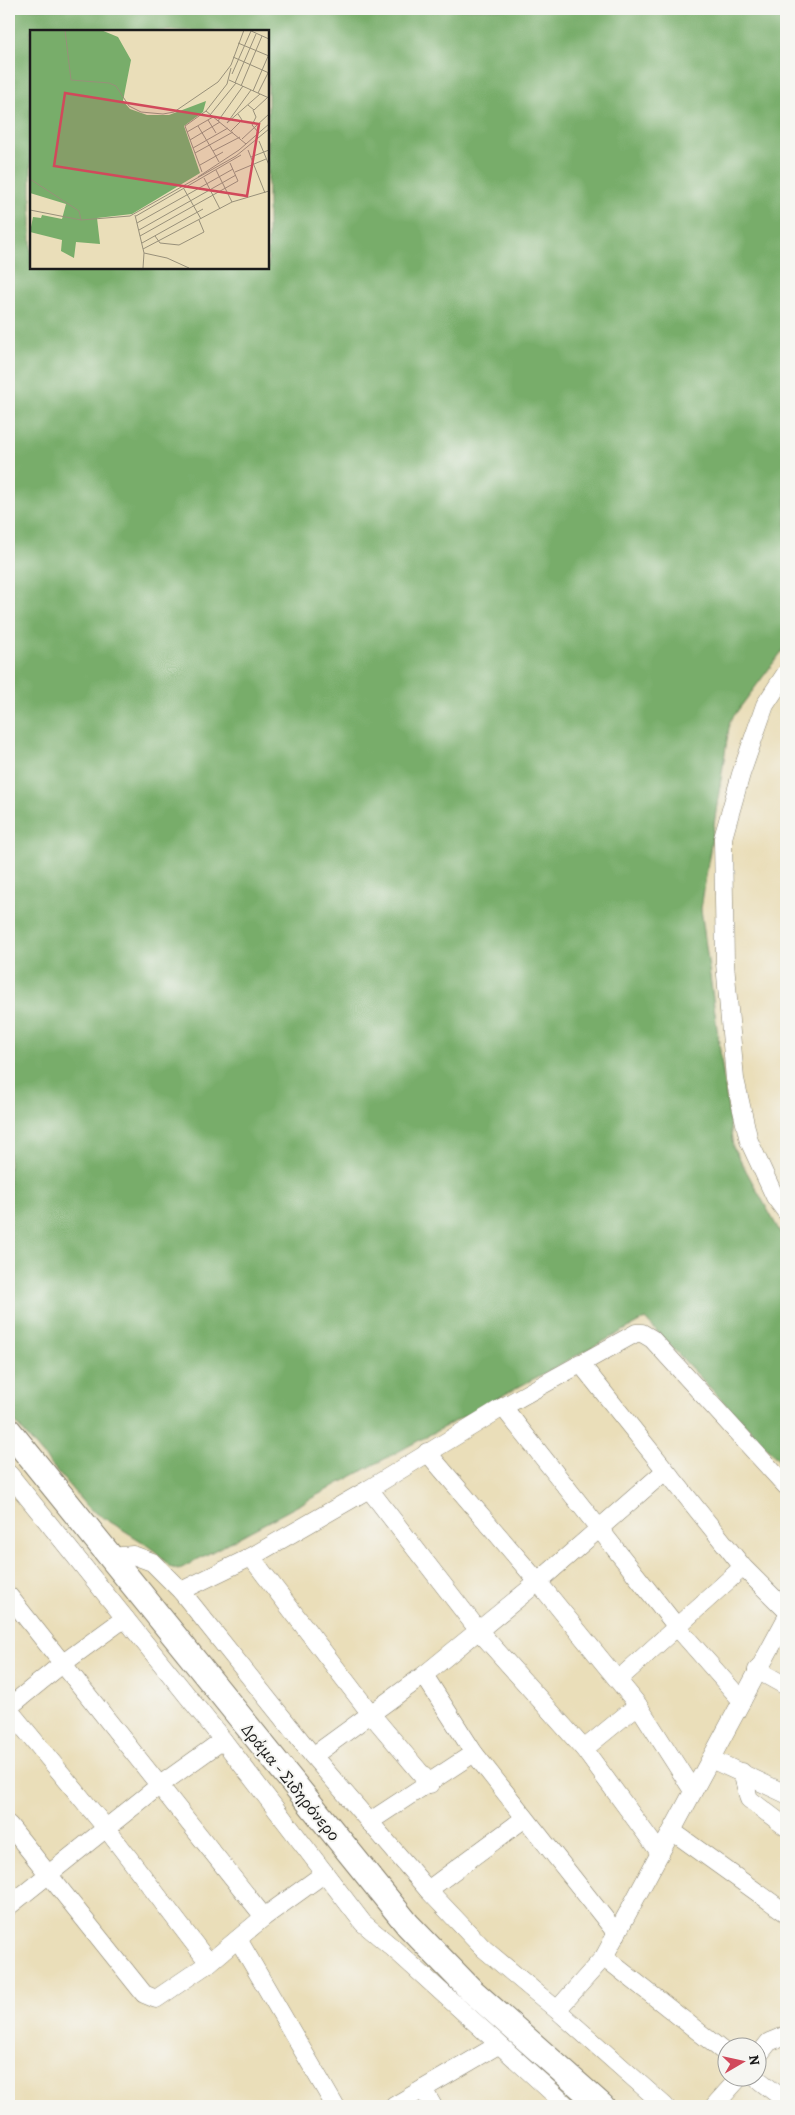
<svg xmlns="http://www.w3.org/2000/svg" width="795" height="2115" font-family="Alegreya,serif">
  <rect width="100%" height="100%" fill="#f6f6f2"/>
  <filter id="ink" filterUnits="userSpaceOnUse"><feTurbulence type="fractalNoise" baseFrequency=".02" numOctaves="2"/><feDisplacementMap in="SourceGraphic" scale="10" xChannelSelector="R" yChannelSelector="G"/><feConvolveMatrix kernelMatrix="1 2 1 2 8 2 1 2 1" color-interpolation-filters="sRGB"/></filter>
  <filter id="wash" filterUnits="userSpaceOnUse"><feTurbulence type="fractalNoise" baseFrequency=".0096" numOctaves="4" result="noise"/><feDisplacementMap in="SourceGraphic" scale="20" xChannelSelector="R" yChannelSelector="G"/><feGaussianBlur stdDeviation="1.12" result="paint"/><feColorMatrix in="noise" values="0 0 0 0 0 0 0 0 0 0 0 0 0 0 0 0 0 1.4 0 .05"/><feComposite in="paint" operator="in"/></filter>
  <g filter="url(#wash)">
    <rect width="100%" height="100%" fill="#eadeb9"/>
    <path fill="#78ad6a" stroke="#4a6443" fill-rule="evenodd" d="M9,9H786V646L730,721L701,909L733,1147L786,1243V1468L645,1319L178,1570L170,1567L156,1552L141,1541L88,1508L9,1415ZM31,31H268V268H31Z"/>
  </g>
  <g filter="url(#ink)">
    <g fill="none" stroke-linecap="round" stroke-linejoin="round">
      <defs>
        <g id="street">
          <path d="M786,673L765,705L741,774L723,838L725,963L735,1079L749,1141L775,1197L786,1212"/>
          <path d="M580,1363L743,1567L786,1610"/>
          <path d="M503,1407L677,1627L742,1701"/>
          <path d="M427,1452L538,1582L638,1705L693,1791"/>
          <path d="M9,1474L223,1740L363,1923L393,1948L567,2106"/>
          <path d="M369,1489L479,1631L584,1749L660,1853"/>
          <path d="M111,1557L133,1555L152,1562L181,1591L313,1756L428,1890L483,1948L557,2010L665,2106"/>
          <path d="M251,1557L371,1714L430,1784"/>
          <path d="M181,1591L251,1557L369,1489L503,1407L636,1333H642L652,1339L786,1486"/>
          <path d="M9,1596L264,1917"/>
          <path d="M757,1670L786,1686"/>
          <path d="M424,1675L538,1582L665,1471"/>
          <path d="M618,1680L743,1567"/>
          <path d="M9,1707L62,1664L125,1618"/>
          <path d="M9,1710L106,1828L209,1963"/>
          <path d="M584,1749L638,1705"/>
          <path d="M313,1756L424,1675L474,1753L617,1934"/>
          <path d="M711,1759L786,1794"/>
          <path d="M742,1772L749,1799L786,1827"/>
          <path d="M369,1822L474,1753"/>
          <path d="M9,1825L144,1994L156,1999L209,1963L264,1917L325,1873"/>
          <path d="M672,1831L786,1913"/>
          <path d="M428,1890L525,1818"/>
          <path d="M9,1906L160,1785L223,1740"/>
          <path d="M238,1939L335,2106"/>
          <path d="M604,1957L728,2055"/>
          <path d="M557,2010L604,1957L786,1619"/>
          <path d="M758,2056L769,2042L786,2035"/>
          <path d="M756,2078L786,2101"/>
          <path d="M423,2089L433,2106"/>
          <path d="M394,2106L498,2045"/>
          <path d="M714,2106L739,2078"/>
        </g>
        <path id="secondary" d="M9,1431L408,1925L471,1990L602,2106"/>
      </defs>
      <use href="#street" stroke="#837d6a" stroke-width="19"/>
      <use href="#secondary" stroke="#837d6a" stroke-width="27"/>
      <use href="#street" stroke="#fff" stroke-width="18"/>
      <use href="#secondary" stroke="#fff" stroke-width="25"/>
    </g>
  </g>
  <g text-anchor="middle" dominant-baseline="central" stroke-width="4" stroke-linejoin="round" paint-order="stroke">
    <g font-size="18" fill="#1c1c1c" stroke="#f6f6f2">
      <text transform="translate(291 1782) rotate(51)">Δράμα - Σιδηρόνερο</text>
    </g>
  </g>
  <g transform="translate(30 30)">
    <rect width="239" height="239" fill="#eadeb9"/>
    <path d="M0,0H71L88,7L101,30L93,71L100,79L117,85H139L176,71L173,82L154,96L170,143L102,184L67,188L70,214L46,212L44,228L31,221L32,210L0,202L3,187L11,188L12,185L32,189L36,174L0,163Z" fill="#78ad6a"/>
    <path fill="none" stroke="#98907a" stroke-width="1" d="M35,0L41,50L79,53L86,56L99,76L111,82L133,84L144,82L188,52L201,35L214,0M219,0L239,9M208,13L239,26M203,27L239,43M202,44L221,1M199,50L239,68M205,53L226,4M211,56L232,6M223,61L239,24M228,63L239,41M218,75L224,80L238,67M223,80L226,87L222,95L229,103M176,81L216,114M180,85L206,53M178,90L186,103M188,91L213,56M197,93L230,64M197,93L221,60M168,96L183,121M201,101L212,90L208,84M157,102L183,87M212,109L239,84M160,110L190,92M229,111L239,135M163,118L198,98M218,120L235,163M165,123L203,102M221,127L239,120M189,132L183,121L210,107M170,135L193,122M186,140L202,172M172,142L155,96L176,81L197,54L201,38M205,142L236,129M168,147L209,120L239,94M174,148L190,179M0,149L49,181L51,190M154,159L171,189M0,180L51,190L100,186L206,126L239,99M105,185L114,223L113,238M106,186L211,125M107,193L203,139M109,200L206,145M110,206L208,151L200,133M125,206L130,213L149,215L174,202L169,190M112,213L173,179M113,219L202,172L239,161M114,223L137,228L159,238"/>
    <path fill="#d1495b" fill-opacity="0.15" stroke="#d1495b" stroke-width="2.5" d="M35,63L229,94L217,166L24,136Z"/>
    <rect width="239" height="239" fill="none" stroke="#1c1c1c" stroke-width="2.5"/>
  </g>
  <rect width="795" height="2115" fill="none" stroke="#f6f6f2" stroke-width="30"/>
  <g transform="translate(742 2062) rotate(81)"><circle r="24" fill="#f6f6f2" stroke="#9f9f9c"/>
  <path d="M0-4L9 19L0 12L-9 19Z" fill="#d1495b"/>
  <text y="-8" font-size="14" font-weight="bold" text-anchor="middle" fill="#1c1c1c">N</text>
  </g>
</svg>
